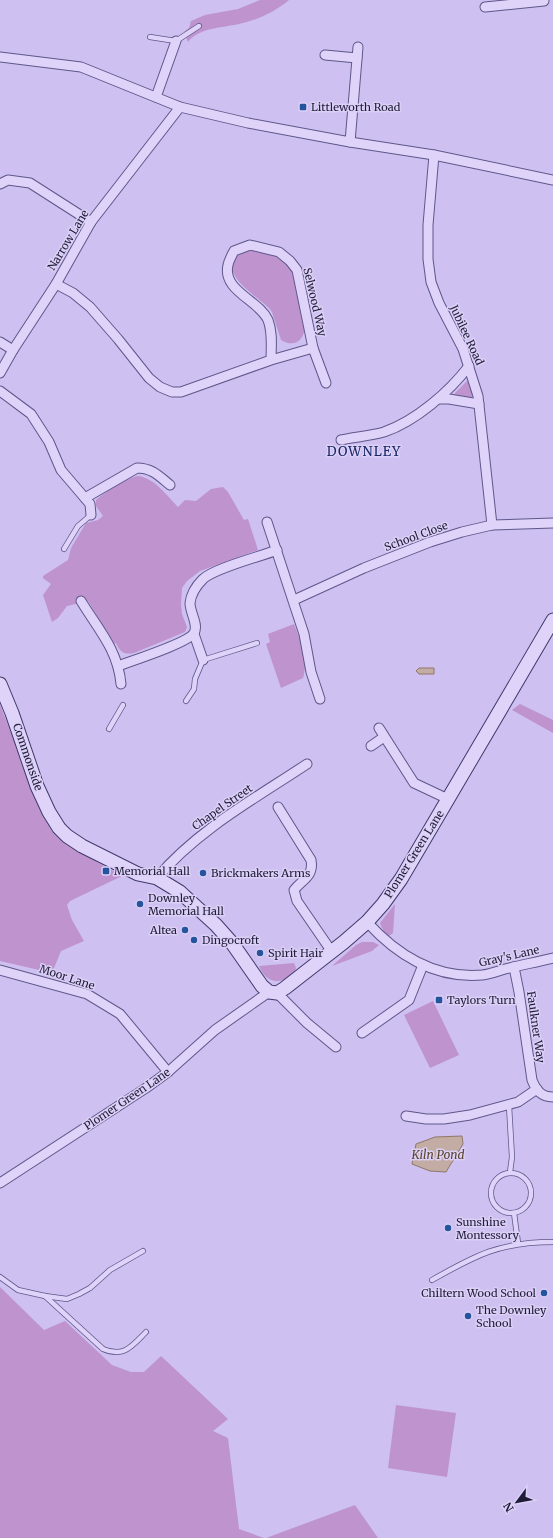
<svg xmlns="http://www.w3.org/2000/svg" width="553" height="1538" font-family="Merriweather,serif">
  <rect width="100%" height="100%" fill="#cec0f0"/>
  <g fill="#be93ce">
    <path d="M260,0H289C275,12 257,20 239,24C222,28 200,27 188,42L184,32L189,28L191,21L205,15L238,9Z"/>
    <path d="M247,247C262,251 283,254 291,267L305,326C304,341 294,348 281,340L272,312L269,308C257,296 221,276 235,256C237,252 244,249 247,247Z"/>
    <path d="M467,381L471,385L472,397L470,399L454,395L456,392Z"/>
    <path d="M138,476C155,478 167,496 178,507L185,500L196,501L211,489L223,487L228,492L244,520L248,519L258,550L200,571L187,581L182,588L181,605L182,614L187,627L185,632L134,653C124,655 120,652 116,643L114,644L88,601L67,606L58,618L52,622L43,595L51,584L43,578V576L68,560L71,548L86,523L98,520L103,516L96,506V500C105,492 127,478 138,476Z"/>
    <path d="M294,624C301,642 309,660 303,678L281,688L266,644L270,642L268,634Z"/>
    <path d="M520,704L553,720V733L512,710Z"/>
    <path d="M0,705L39,804L51,830L59,838L69,846L122,876L70,901L67,905L72,920L84,941L61,951L52,973L0,961Z"/>
    <path d="M395,904L393,933L389,936L384,933L380,923Z"/>
    <path d="M362,942H373L379,945L372,951L332,966L356,945Z"/>
    <path d="M294,963L296,968C295,973 292,975 288,978C275,985 264,979 259,966Z"/>
    <path d="M433,1001L459,1055L430,1068L404,1015Z"/>
    <path d="M0,1287L44,1330L65,1321L112,1365L131,1372H144L161,1356L228,1419L213,1431L228,1438L239,1529L264,1538H0Z"/>
    <path d="M396,1405L456,1413L447,1477L388,1468Z"/>
    <path d="M355,1505L378,1538H266Z"/>
  </g>
  <g fill="#c2aca3" stroke="#90776a">
    <path d="M419,668H434V674H419L416,671Z"/>
    <path d="M462,1136L463,1144L446,1172L430,1171L412,1164L416,1144L435,1137Z"/>
  </g>
  <g fill="none" stroke-linecap="round" stroke-linejoin="round">
    <defs>
      <g id="lane">
        <path d="M150,37L176,41L199,26"/>
        <path d="M64,549L78,526L91,515"/>
        <path d="M186,701L194,689L195,679L203,660L257,643"/>
        <path d="M109,729L123,705"/>
        <path d="M509,1106L512,1157L510,1172"/>
        <circle cx="511" cy="1193" r="20"/>
        <path d="M514,1213L518,1243"/>
        <path d="M0,1277L18,1290L45,1296L67,1299L79,1294L90,1288L110,1270L143,1251"/>
        <path d="M432,1280C476,1255 500,1242 553,1242"/>
        <path d="M45,1296L103,1349C124,1358 132,1346 146,1332"/>
      </g>
      <g id="street">
        <path d="M485,7L544,1"/>
        <path d="M325,55L357,58"/>
        <path d="M0,57L81,67L180,107L248,123L350,142L434,155L553,180"/>
        <path d="M156,97L176,41"/>
        <path d="M350,142L358,47"/>
        <path d="M434,155L428,225V259L431,282L439,303L463,349L478,396L492,525"/>
        <path d="M0,184L8,180L30,183L91,222"/>
        <path d="M56,284L73,293L90,307L118,339L149,378L160,387L172,392H181L271,360L313,348L297,270L290,261L279,252L250,245L234,251C232,255 229,260 228,265C222,291 259,300 268,320C273,333 271,347 271,360"/>
        <path d="M0,342L13,350"/>
        <path d="M313,348L326,383"/>
        <path d="M0,373L13,350L56,284L91,222L180,107"/>
        <path d="M0,391L31,414L49,442L61,470L90,504L91,515"/>
        <path d="M438,399H449L479,404"/>
        <path d="M341,440C355,437 370,436 384,432C416,421 449,392 469,366"/>
        <path d="M85,498L137,468C152,468 159,476 170,485"/>
        <path d="M267,522L304,634L311,672L320,699"/>
        <path d="M294,600L364,568L430,542L462,532L492,525L553,523"/>
        <path d="M81,601C98,629 118,650 121,684"/>
        <path d="M194,634L203,660"/>
        <path d="M118,666C131,661 188,643 194,633C199,625 190,613 190,603C191,594 196,586 203,579C215,568 259,557 277,550"/>
        <path d="M379,728L414,783L448,799"/>
        <path d="M371,746L384,737"/>
        <path d="M278,807L311,860C314,876 303,879 294,890L297,901L332,952"/>
        <path d="M157,878C197,830 256,798 307,764"/>
        <path d="M367,922C397,955 435,979 482,975C490,974 498,971 505,969C521,965 537,962 553,958"/>
        <path d="M514,967L519,992L532,1080C536,1090 541,1097 553,1097"/>
        <path d="M0,970L87,994L120,1014L168,1072"/>
        <path d="M277,993L307,1023L336,1047"/>
        <path d="M362,1033L409,1000L423,965"/>
        <path d="M406,1116L426,1119H444L470,1115L518,1102L537,1089"/>
        <path d="M0,1183L146,1088L168,1072L215,1030L269,992"/>
      </g>
      <path id="secondary" d="M0,684L12,713L37,786L49,812L59,828L67,836L82,846L138,874L157,878L180,892L216,925L232,943L262,986L269,992L277,993L285,988L344,942L367,922L383,904L401,879L448,799L553,620"/>
    </defs>
    <use href="#lane" stroke="#5e578a" stroke-width="6"/>
    <use href="#street" stroke="#5e578a" stroke-width="11"/>
    <use href="#secondary" stroke="#3f3a6b" stroke-width="15"/>
    <use href="#lane" stroke="#dfd3fa" stroke-width="4.5"/>
    <use href="#street" stroke="#dfd3fa" stroke-width="9"/>
    <use href="#secondary" stroke="#dfd3fa" stroke-width="13"/>
  </g>
  <g fill="#24549c" stroke="#dcd0f7" stroke-width="1.5">
    <rect x="299" y="103" width="8" height="8" rx="2"/>
    <rect x="102" y="867" width="8" height="8" rx="2"/>
    <circle cx="203" cy="873" r="4"/>
    <circle cx="140" cy="904" r="4"/>
    <circle cx="185" cy="930" r="4"/>
    <circle cx="194" cy="940" r="4"/>
    <circle cx="260" cy="953" r="4"/>
    <rect x="435" y="996" width="8" height="8" rx="2"/>
    <circle cx="448" cy="1228" r="4"/>
    <circle cx="544" cy="1293" r="4"/>
    <circle cx="468" cy="1316" r="4"/>
  </g>
  <g text-anchor="middle" dominant-baseline="central" stroke-width="3" stroke-linejoin="round" paint-order="stroke">
    <g font-size="11" fill="#1f1c38" stroke="#dcd0f7" text-anchor="start">
      <text x="311" y="107">Littleworth Road</text>
      <text x="114" y="871">Memorial Hall</text>
      <text x="211" y="873">Brickmakers Arms</text>
      <text x="148" y="898">Downley<tspan x="148" dy="13">Memorial Hall</tspan></text>
      <text x="177" y="930" text-anchor="end">Altea</text>
      <text x="202" y="940">Dingocroft</text>
      <text x="268" y="953">Spirit Hair</text>
      <text x="447" y="1000">Taylors Turn</text>
      <text x="456" y="1222">Sunshine<tspan x="456" dy="13">Montessory</tspan></text>
      <text x="536" y="1293" text-anchor="end">Chiltern Wood School</text>
      <text x="476" y="1310">The Downley<tspan x="476" dy="13">School</tspan></text>
    </g>
    <g font-size="11" fill="#1f1c38" stroke="#dcd0f7">
      <text transform="translate(68 240) rotate(-59)">Narrow Lane</text>
      <text transform="translate(315 302) rotate(77)">Selwood Way</text>
      <text transform="translate(467 335) rotate(65)">Jubilee Road</text>
      <text transform="translate(416 536) rotate(-20)">School Close</text>
      <text transform="translate(28 757) rotate(71)">Commonside</text>
      <text transform="translate(222 807) rotate(-35)">Chapel Street</text>
      <text transform="translate(414 854) rotate(-58)">Plomer Green Lane</text>
      <text transform="translate(509 956) rotate(-13)">Gray's Lane</text>
      <text transform="translate(67 977) rotate(18)">Moor Lane</text>
      <text transform="translate(536 1027) rotate(82)">Faulkner Way</text>
      <text transform="translate(127 1099) rotate(-34)">Plomer Green Lane</text>
    </g>
    <g font-size="12" font-style="italic" fill="#59442a" stroke="#dcd0f7">
      <text x="438" y="1154">Kiln Pond</text>
    </g>
    <g font-size="13" letter-spacing="1" fill="#192867" stroke="#dcd0f7">
      <text x="364" y="451">DOWNLEY</text>
    </g>
  </g>
  <g transform="translate(517 1502) rotate(238)" stroke="#dcd0f7" stroke-width="3" paint-order="stroke">
  <path d="M0-3L7 15L0 10L-7 15Z" fill="#1f1c38"/>
  <text y="-6" font-size="11" font-weight="bold" text-anchor="middle" fill="#1f1c38">N</text>
  </g>
</svg>
